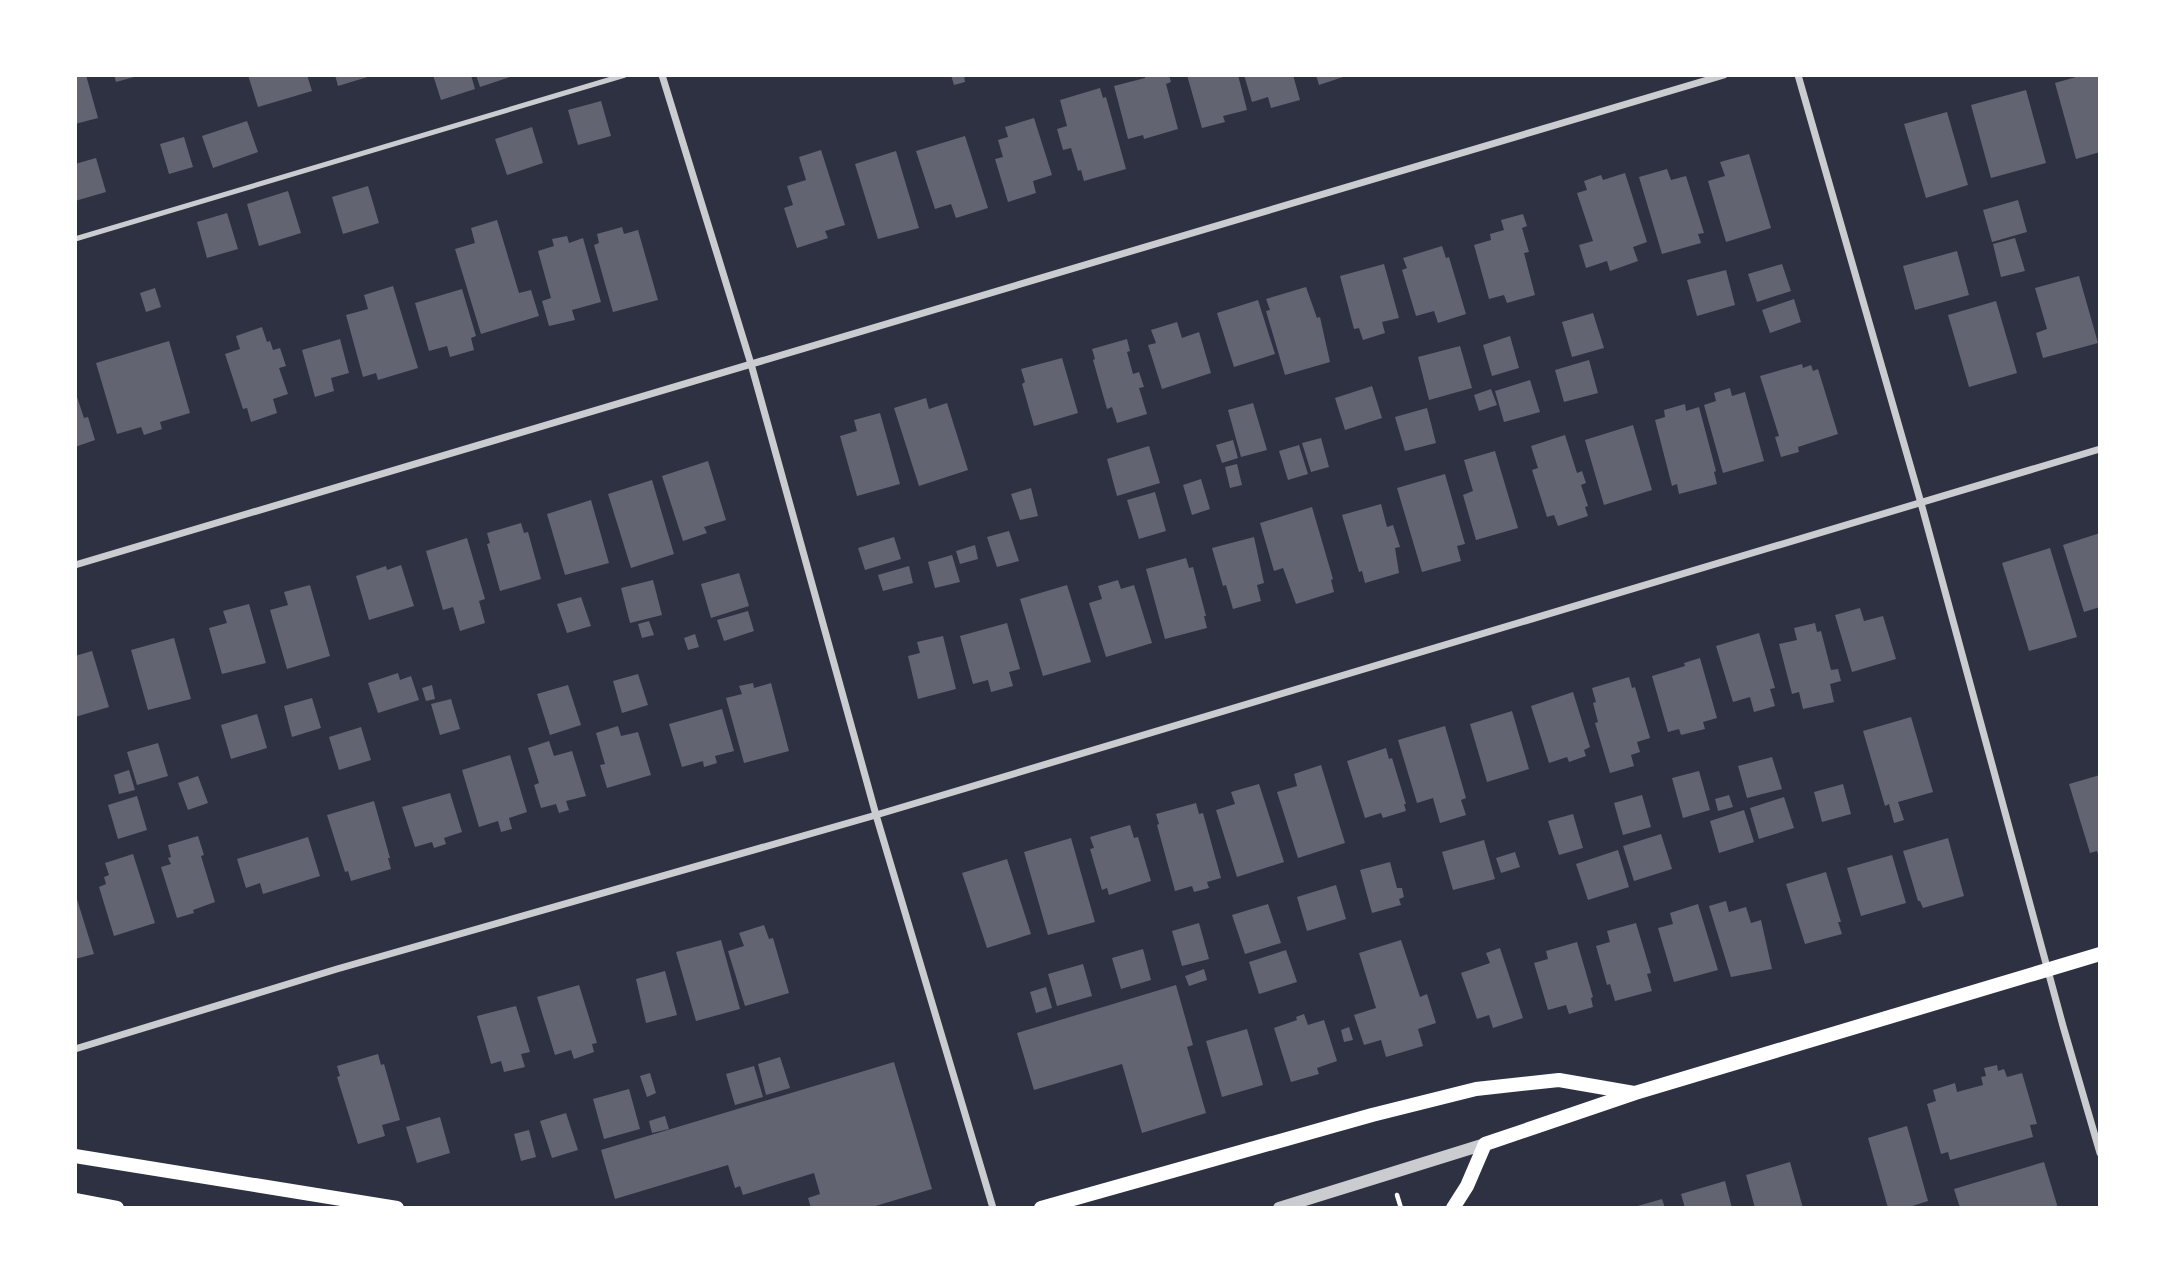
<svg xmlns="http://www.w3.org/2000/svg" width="2175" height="1283" font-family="'PT Sans',sans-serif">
  <rect width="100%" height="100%" fill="#2d3142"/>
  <g fill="#626471">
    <path d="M75,75H86L98,118L75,124Z"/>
    <path d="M114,75H138V76L116,82Z"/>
    <path d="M248,75H307L312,91L258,107Z"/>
    <path d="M335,75H371V76L338,86Z"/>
    <path d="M433,75H471L475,89L441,100Z"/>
    <path d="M476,75H513V76L480,87Z"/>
    <path d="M951,75H964L965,82L954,85Z"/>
    <path d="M1145,75H1169L1171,82L1166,84L1178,129L1144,139L1143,135L1128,139L1114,86L1145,78Z"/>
    <path d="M1187,75H1238L1247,110L1223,116L1225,122L1202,128Z"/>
    <path d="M1244,75H1293L1300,100L1271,108L1268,97L1252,102Z"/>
    <path d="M1316,75H1346V76L1319,85Z"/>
    <path d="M2083,75H2100V152L2076,159L2055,83Z"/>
    <path d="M1100,88L1103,98L1106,97L1126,169L1084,181L1081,170L1078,171L1071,148L1063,150L1057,129L1067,126L1060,100Z"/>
    <path d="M2026,90L2046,163L1991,178L1971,105Z"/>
    <path d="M601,101L611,136L578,145L568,110Z"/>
    <path d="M1947,112L1968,185L1926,198L1904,124Z"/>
    <path d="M1034,118L1052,175L1033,181L1036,193L1008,202L995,159L1003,157L998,140L1008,137L1005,127Z"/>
    <path d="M247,121L258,152L213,168L202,136Z"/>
    <path d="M532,127L543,163L507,175L495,139Z"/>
    <path d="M965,136L988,208L956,218L951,204L935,209L916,151Z"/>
    <path d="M184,137L193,167L169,174L160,144Z"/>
    <path d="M821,150L845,225L825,231L828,238L797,248L784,208L793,205L787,186L806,180L799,157Z"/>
    <path d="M896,151L919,228L878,239L855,164Z"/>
    <path d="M1749,154L1771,228L1726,242L1708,181L1725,176L1720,162Z"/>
    <path d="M96,158L106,192L75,201V164Z"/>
    <path d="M1667,169L1671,180L1686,176L1704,233L1698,234L1701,243L1662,254L1639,177Z"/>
    <path d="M1625,173L1647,242L1633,247L1638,261L1610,271L1607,261L1586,268L1579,245L1593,241L1577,193L1587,190L1584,181L1601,175L1603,180Z"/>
    <path d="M368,186L379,223L343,234L332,197Z"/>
    <path d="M288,191L301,233L259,246L247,204Z"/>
    <path d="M2018,200L2027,232L1992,242L1983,210Z"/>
    <path d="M227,213L238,249L207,258L197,222Z"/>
    <path d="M1523,214L1527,226L1522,228L1529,252L1524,253L1535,295L1507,303L1504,295L1489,299L1474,245L1491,240L1490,234L1504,230L1501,220Z"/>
    <path d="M497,220L519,293L531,290L539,316L481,334L455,249L475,243L471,228Z"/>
    <path d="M622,227L624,234L638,230L658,300L613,312L594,245L599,243L597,234Z"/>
    <path d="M567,236L569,243L583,238L601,302L572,310L575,320L549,326L542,301L551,298L538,251L554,246L552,239Z"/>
    <path d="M2015,238L2025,271L2001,277L1993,244Z"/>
    <path d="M1442,246L1446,258L1449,257L1466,314L1438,323L1434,311L1416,316L1402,270L1407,268L1403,258Z"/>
    <path d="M1957,251L1969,295L1915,310L1903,266Z"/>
    <path d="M1384,264L1399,318L1382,322L1385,333L1363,340L1359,328L1354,329L1340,276Z"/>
    <path d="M1782,264L1791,291L1757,302L1748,274Z"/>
    <path d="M1726,270L1735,305L1697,316L1687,280Z"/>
    <path d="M2079,276L2098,343L2043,358L2036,333L2047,329L2035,288Z"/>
    <path d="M393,286L418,368L378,380L376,373L363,377L346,315L368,309L364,295Z"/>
    <path d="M1306,287L1317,318L1320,317L1330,362L1285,375L1266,311L1270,310L1266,299Z"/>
    <path d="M155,288L161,307L146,312L140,293Z"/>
    <path d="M462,289L476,336L471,338L474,350L450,357L447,346L429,351L415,303Z"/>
    <path d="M1794,299L1801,322L1770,333L1762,310Z"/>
    <path d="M1258,300L1275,354L1234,367L1217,313Z"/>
    <path d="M1996,301L2017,373L1969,387L1948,315Z"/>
    <path d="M1593,313L1604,348L1572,357L1562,322Z"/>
    <path d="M1177,322L1182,338L1199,332L1211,373L1162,389L1148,345L1156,343L1151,330Z"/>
    <path d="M262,327L267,342L270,341L273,350L280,348L286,366L279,368L288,394L273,399L277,413L251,422L247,408L243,409L225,354L240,349L236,336Z"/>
    <path d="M1510,336L1519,368L1492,376L1483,345Z"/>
    <path d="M340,339L349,373L331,378L334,391L315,397L302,350Z"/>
    <path d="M1127,339L1130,351L1127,352L1133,374L1139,372L1144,387L1139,388L1147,414L1117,423L1112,407L1107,409L1093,360L1095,359L1092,349Z"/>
    <path d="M169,341L190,413L160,422L162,429L144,435L141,427L117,434L96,363Z"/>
    <path d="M1460,346L1472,388L1429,400L1418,357Z"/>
    <path d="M1062,358L1078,413L1034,426L1022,384L1025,382L1021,369Z"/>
    <path d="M1589,360L1598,393L1564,402L1555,370Z"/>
    <path d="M1802,364L1803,368L1811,365L1813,371L1818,369L1838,434L1798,447L1799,452L1781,457L1775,437L1779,436L1760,376Z"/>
    <path d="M1530,380L1540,412L1504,422L1495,391Z"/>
    <path d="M1372,386L1382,418L1345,430L1335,398Z"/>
    <path d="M1730,388L1732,396L1745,392L1764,461L1723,473L1704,405L1716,401L1714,393Z"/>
    <path d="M1491,389L1497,405L1479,411L1474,395Z"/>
    <path d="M75,391L84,418L88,417L95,440L75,447Z"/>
    <path d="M926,398L929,409L947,403L968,470L919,486L894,408Z"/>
    <path d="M1253,403L1267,450L1241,457L1228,410Z"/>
    <path d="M1685,404L1686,411L1699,407L1716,471L1714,472L1717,484L1679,494L1677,484L1672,486L1655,420L1665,417L1664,410Z"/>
    <path d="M1427,408L1436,443L1405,451L1395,417Z"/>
    <path d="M880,413L900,484L857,496L840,436L857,431L854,420Z"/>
    <path d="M1633,425L1652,490L1604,505L1585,440Z"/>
    <path d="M1565,435L1577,473L1582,471L1586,483L1581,485L1588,506L1585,507L1588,516L1558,526L1554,515L1547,517L1532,470L1538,468L1531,446Z"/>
    <path d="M1321,438L1329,467L1311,472L1302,443Z"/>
    <path d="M1233,440L1238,458L1222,463L1216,445Z"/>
    <path d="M1299,445L1308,474L1288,480L1279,451Z"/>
    <path d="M1149,446L1160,483L1117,496L1107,459Z"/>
    <path d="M1495,451L1518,528L1476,540L1463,495L1473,491L1464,460Z"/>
    <path d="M708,461L726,520L704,527L707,533L683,541L662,476Z"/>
    <path d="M1237,464L1242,485L1230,488L1225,467Z"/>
    <path d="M1445,474L1465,544L1457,546L1461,561L1422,572L1397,488Z"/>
    <path d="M1201,479L1210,509L1192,515L1183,485Z"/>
    <path d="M652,480L674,554L631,568L608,494Z"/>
    <path d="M1031,488L1038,516L1020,520L1011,494Z"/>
    <path d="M1155,492L1166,531L1139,539L1127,500Z"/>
    <path d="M591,500L609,563L565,575L547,514Z"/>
    <path d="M1381,504L1387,527L1393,525L1400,547L1395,548L1399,573L1365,583L1362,571L1359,572L1342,515Z"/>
    <path d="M1312,507L1333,579L1331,580L1334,592L1296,604L1283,568L1274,571L1260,523Z"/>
    <path d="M521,523L524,533L528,532L541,579L500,591L487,544L490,543L487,533Z"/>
    <path d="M1009,531L1019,561L997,567L987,537Z"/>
    <path d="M2100,533V607L2084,612L2063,545Z"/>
    <path d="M894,537L901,559L865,570L858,548Z"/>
    <path d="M1254,537L1264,583L1257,585L1261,601L1233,609L1226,585L1223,586L1212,548Z"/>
    <path d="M467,538L485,599L479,601L485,623L460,631L453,607L443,610L426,551Z"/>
    <path d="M975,545L978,559L960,564L956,551Z"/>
    <path d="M2050,548L2077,637L2029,651L2002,563Z"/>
    <path d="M952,555L960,582L935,588L928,562Z"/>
    <path d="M1186,558L1189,568L1193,567L1206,616H1204L1207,628L1165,639L1146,569Z"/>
    <path d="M401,565L414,606L369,620L356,576L386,566L387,570Z"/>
    <path d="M909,566L913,583L883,591L878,575Z"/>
    <path d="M739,573L749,606L711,618L701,584Z"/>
    <path d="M653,580L662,615L630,623L621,588Z"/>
    <path d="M1118,580L1121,589L1134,585L1152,643L1106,657L1089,603L1102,599L1098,586Z"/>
    <path d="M310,585L330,656L287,669L270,610L288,605L284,592Z"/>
    <path d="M1067,585L1091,662L1043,676L1020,599Z"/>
    <path d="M581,597L591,626L567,633L557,604Z"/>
    <path d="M249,604L266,663L222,674L209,628L227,623L223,611Z"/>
    <path d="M1860,608L1864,621L1883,616L1896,659L1852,672L1835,615Z"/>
    <path d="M748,611L754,631L724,641L717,620Z"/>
    <path d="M649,621L654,635L642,638L638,624Z"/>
    <path d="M1007,623L1020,669L1009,672L1013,686L991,692L988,680L973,684L960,636Z"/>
    <path d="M1815,623L1817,632L1821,631L1831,670L1838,669L1841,681L1830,684L1834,702L1803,709L1799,692L1792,694L1779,644L1797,640L1794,628Z"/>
    <path d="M1759,633L1775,688L1770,689L1775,706L1754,712L1750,697L1733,702L1716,646Z"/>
    <path d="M695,634L699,647L688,650L684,638Z"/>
    <path d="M943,636L956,689L918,699L908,656L920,653L917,642Z"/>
    <path d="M174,638L191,699L148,710L131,650Z"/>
    <path d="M92,651L109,707L75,717V656Z"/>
    <path d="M1700,658L1717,718L1703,722L1705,729L1681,735L1679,729L1668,732L1652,676L1685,666L1684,663Z"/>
    <path d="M398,673L400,680L411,676L419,700L378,713L368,683Z"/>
    <path d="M638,674L648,705L622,713L613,681Z"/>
    <path d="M1629,677L1632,688L1635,687L1650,738L1637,742L1640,752L1631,755L1634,766L1610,773L1595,723L1598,722L1593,703L1596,702L1592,688Z"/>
    <path d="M753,683L754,688L771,683L789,751L744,763L726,698L742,694L739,686Z"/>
    <path d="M432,685L435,699L426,701L422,688Z"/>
    <path d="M568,685L581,725L550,735L537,694Z"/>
    <path d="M1573,692L1590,747L1584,750L1586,756L1569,762L1567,757L1549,763L1531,706Z"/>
    <path d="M312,698L321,728L292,737L284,706Z"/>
    <path d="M451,699L460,729L440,735L431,704Z"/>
    <path d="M722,709L734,751L715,756L717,763L704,767L703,761L682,767L669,724Z"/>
    <path d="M1512,711L1529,769L1487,782L1470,724Z"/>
    <path d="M257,714L267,748L231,759L221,725Z"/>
    <path d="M1911,717L1933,792L1898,802L1904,820L1894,823L1889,804L1885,806L1863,731Z"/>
    <path d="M618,726L621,736L638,732L651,775L607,788L600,765L605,764L596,733Z"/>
    <path d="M1445,726L1466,798L1461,800L1466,815L1440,823L1433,798L1417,803L1398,740Z"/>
    <path d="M361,727L371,760L339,770L329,737Z"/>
    <path d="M549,741L554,756L572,751L586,796L566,801L569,810L559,813L556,804L541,808L534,785L539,783L528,748Z"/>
    <path d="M158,743L168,776L137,785L127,752Z"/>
    <path d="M1386,748L1389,759L1392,758L1406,804H1404L1406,811L1383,818L1381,813L1365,818L1347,761Z"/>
    <path d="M510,755L527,812L509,818L512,829L501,832L498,821L479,827L462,770Z"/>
    <path d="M1772,757L1782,789L1747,798L1738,766Z"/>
    <path d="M1321,765L1345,843L1298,858L1277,792L1297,786L1294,774Z"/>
    <path d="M129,770L135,790L119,794L114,775Z"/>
    <path d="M1699,771L1710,810L1683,818L1672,778Z"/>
    <path d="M2100,775V858H2099L2097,851L2090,853L2069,784Z"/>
    <path d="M198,776L208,803L188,810L178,783Z"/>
    <path d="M1259,784L1284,862L1237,877L1216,810L1235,804L1231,792Z"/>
    <path d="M1843,784L1851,814L1822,822L1814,792Z"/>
    <path d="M450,793L462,832L444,838L446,844L434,848L432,842L415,847L402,807Z"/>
    <path d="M1642,795L1651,827L1623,835L1614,803Z"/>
    <path d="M1729,795L1733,807L1718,811L1715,799Z"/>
    <path d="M137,796L147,830L118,839L108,805Z"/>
    <path d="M1784,797L1794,828L1759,839L1750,808Z"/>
    <path d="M374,801L390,858H388L391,869L351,881L348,871L345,872L327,815Z"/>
    <path d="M1196,803L1199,814L1203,813L1221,878L1207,882L1209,888L1194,892L1192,886L1175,891L1157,825L1159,824L1156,814Z"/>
    <path d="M1744,810L1754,842L1719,853L1710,821Z"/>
    <path d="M1573,814L1583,848L1559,855L1548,821Z"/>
    <path d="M1130,825L1134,838L1138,837L1151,881L1109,895L1107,888L1102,890L1090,849L1094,848L1090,837Z"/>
    <path d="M1661,834L1672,869L1634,881L1623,846Z"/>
    <path d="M198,836L204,855L201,856L215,902L193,910L194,913L177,918L161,867L171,864L168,858L171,857L168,845Z"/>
    <path d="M308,837L320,876L263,894L260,883L246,888L237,859Z"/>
    <path d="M1071,838L1095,922L1048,935L1024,852Z"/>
    <path d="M1948,838L1964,896L1923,908L1920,901H1918L1903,851Z"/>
    <path d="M1484,840L1495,879L1453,890L1442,852Z"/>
    <path d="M1618,850L1629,887L1588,900L1576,864Z"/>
    <path d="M1515,852L1520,867L1501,873L1496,858Z"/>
    <path d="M133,854L155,923L114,936L99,887L106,884L104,877L109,875L105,863Z"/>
    <path d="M1892,855L1906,903L1861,916L1847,868Z"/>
    <path d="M1007,859L1031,934L987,948L962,873Z"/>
    <path d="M1390,862L1397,888H1402L1404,897L1399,899L1401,905L1372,913L1360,870Z"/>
    <path d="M1826,872L1841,922H1838L1842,934L1805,944L1786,884Z"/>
    <path d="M1336,885L1346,919L1307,931L1297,897Z"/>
    <path d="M75,893L94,954L75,959Z"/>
    <path d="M1726,901L1729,912L1746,907L1751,923L1761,920L1772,969L1731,977L1709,906Z"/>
    <path d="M1268,904L1281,943L1245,954L1232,915Z"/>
    <path d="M1698,904L1718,970L1674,982L1658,928L1673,924L1670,913Z"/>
    <path d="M1199,923L1209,959L1182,966L1172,931Z"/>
    <path d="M1636,923L1651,973L1647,974L1652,991L1615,1001L1610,984L1607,985L1596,946L1610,942L1607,931Z"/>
    <path d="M764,925L769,939L773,938L789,993L745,1006L728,951L744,946L739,933Z"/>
    <path d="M721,940L740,1009L696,1021L676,952Z"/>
    <path d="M1401,940L1420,997L1427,994L1436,1023L1418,1029L1423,1046L1386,1057L1381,1040L1364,1045L1354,1015L1376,1008L1359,953Z"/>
    <path d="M1577,942L1593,997L1591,998L1593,1007L1569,1014L1566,1005L1548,1010L1534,963L1548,959L1546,951Z"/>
    <path d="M1500,948L1523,1018L1493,1028L1489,1015L1477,1019L1461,973L1490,963L1486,953Z"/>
    <path d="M1143,949L1151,980L1121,989L1112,958Z"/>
    <path d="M1286,950L1297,982L1259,994L1249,962Z"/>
    <path d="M1083,964L1092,996L1057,1006L1048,974Z"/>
    <path d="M1204,969L1207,980L1189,986L1185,976Z"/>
    <path d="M665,971L677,1015L646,1023L636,979Z"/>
    <path d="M579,985L597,1043L592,1044L594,1052L574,1059L571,1050L555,1055L537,997Z"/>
    <path d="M1176,985L1193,1045L1187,1047L1206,1113L1142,1133L1122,1064L1034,1090L1017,1033Z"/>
    <path d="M1046,987L1052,1008L1036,1013L1030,992Z"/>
    <path d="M516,1006L530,1052L521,1054L525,1067L504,1072L501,1061L491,1064L477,1016Z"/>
    <path d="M1304,1014L1308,1025L1324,1020L1337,1061L1317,1068L1319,1074L1291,1082L1274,1028L1297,1020L1296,1017Z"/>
    <path d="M1349,1027L1353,1040L1344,1042L1341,1030Z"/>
    <path d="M1247,1029L1263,1085L1222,1097L1206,1041Z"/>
    <path d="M378,1054L381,1065L384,1064L400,1120L382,1125L385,1136L358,1144L337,1077L340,1076L337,1066Z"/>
    <path d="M780,1057L790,1088L766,1095L758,1064Z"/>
    <path d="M894,1062L932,1189L869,1208H811L808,1198L820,1194L814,1173L743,1195L740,1186L735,1188L728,1165L615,1199L601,1150Z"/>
    <path d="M1997,1065L1998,1071L2004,1069L2007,1077L2022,1073L2037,1124L2030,1125L2033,1137L1950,1160L1948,1152L1941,1154L1927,1104L1936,1101L1933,1090L1955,1083L1957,1092L1983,1085L1981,1077L1986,1076L1984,1068Z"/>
    <path d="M754,1066L763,1097L735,1105L726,1074Z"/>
    <path d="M650,1073L656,1093L647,1097L640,1076Z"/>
    <path d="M629,1089L640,1129L604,1139L593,1099Z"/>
    <path d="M566,1113L578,1150L552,1158L540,1121Z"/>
    <path d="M665,1116L669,1129L652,1133L649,1121Z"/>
    <path d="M440,1117L450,1153L417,1163L406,1127Z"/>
    <path d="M1907,1126L1928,1201L1906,1208H1888L1868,1138Z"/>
    <path d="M529,1130L536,1157L521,1161L514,1134Z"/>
    <path d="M1790,1162L1803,1208H1755L1746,1175Z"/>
    <path d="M2044,1162L2058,1208H1960L1954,1189Z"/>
    <path d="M1725,1181L1732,1208H1685L1681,1194Z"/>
    <path d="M1662,1199L1665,1208H1634V1207Z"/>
  </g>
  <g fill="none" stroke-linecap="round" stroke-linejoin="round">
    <path stroke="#fff" stroke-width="4.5" d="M1397,1195L1401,1208"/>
    <path stroke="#caccd0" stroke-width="5" d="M75,239L625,75"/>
    <g stroke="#caccd0" stroke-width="7">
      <path d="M662,75L751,364L876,815L993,1208"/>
      <path d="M1798,75L1921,503L2063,1026L2100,1153"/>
      <path d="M75,565L1724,75"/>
      <path d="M75,1049L337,969L876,815L2100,449"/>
    </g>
    <path stroke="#caccd0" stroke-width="12" d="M1279,1208L1485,1144"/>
    <g stroke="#fff" stroke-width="14">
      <path d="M75,1156L397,1208"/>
      <path d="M75,1200L117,1208"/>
      <path d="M1041,1208L1372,1115L1476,1089L1559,1080L1634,1093"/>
      <path d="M1453,1208L1467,1186L1485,1144L1635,1093L2100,954"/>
    </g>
  </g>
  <rect width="2175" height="1283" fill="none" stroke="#ffffff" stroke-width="154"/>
</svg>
